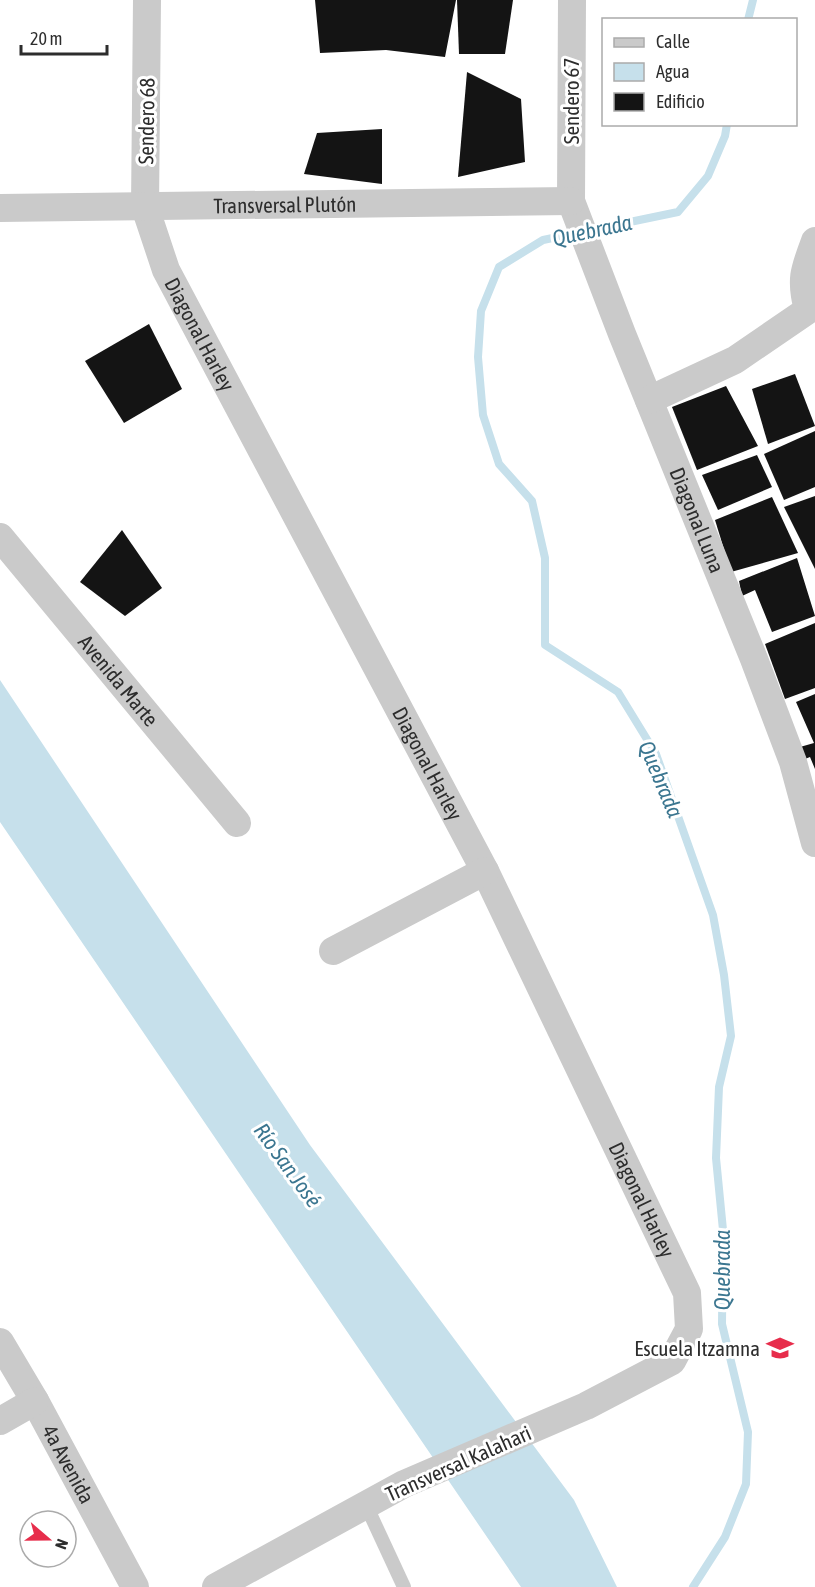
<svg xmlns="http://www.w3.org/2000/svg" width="815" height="1587" font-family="'Asap Condensed',sans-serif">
  <rect width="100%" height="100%" fill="#fff"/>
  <path fill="#c6e0eb" d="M0,680L310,1145L574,1500L617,1587H521L0,822Z"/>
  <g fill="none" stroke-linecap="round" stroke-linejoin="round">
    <g stroke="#c6e0eb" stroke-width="8">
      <path d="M748,20L753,0"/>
      <path d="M693,1587L725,1537L746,1484L748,1432L722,1324L723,1230L716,1158L719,1087L731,1036L724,975L713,915L656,754L618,692L545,645V558L532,501L499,464L483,415L478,357L481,311L499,267L543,240L678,212L708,176L725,136L727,124"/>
    </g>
  </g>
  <g fill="#141414">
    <path d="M315,0H456L445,57L386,50L320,53Z"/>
    <path d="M457,0H513L505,54H459Z"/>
    <path d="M467,72L521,99L525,162L458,177Z"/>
    <path d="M382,129V184L304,174L317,133Z"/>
    <path d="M149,324L182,389L124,423L85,361Z"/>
    <path d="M795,374L815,426L768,444L752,389Z"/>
    <path d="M726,386L758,446L697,470L672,407Z"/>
    <path d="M815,431V487L784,500L764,454Z"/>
    <path d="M757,455L772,487L718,510L702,475Z"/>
    <path d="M815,496V569L784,507Z"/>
    <path d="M772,497L798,553L731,572L715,520Z"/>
    <path d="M122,530L162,588L125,616L80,582Z"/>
    <path d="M797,558L815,616L772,632L755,590L742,596L739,581Z"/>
    <path d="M815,623V688L785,699L765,644Z"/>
    <path d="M815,694V769L810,757L805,759L800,747L814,743L796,702Z"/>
  </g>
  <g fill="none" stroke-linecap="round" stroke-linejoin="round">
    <path stroke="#cacaca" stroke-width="14" d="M366,1505L404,1587"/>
    <g stroke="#cacaca" stroke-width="28">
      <path id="s1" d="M147,0L145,207L166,270L485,871L687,1293L689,1329L672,1361L586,1406L404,1484L216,1587"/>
      <path id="s2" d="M572,0L571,201L622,334L754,659L793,762L815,843"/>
      <path id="s3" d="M0,208L571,201"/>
      <path d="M649,400L735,360L808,310C800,280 804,270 815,241"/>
      <path id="s4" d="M0,537L237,823"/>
      <path d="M333,951L485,871"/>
      <path id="s5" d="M0,1342L35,1401L135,1587"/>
      <path d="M0,1421L35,1401"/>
    </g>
  </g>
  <defs>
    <symbol id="school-bare" viewBox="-9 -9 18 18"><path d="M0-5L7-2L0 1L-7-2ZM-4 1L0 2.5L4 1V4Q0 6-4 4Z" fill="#e72d4b" stroke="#fff" stroke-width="2.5" paint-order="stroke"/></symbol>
  </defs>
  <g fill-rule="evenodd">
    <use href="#school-bare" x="761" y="1329" width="38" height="38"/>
  </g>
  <g text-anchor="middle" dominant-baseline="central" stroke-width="6" stroke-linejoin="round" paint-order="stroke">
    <g font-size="21" fill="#2d2d2d" stroke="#fff">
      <text transform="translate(571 101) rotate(-90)">Sendero 67</text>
      <text transform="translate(146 121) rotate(-89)">Sendero 68</text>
      <text stroke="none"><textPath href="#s3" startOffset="285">Transversal Plutón</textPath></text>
      <text stroke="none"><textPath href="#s1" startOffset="346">Diagonal Harley</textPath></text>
      <text stroke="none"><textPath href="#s2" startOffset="544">Diagonal Luna</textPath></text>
      <text stroke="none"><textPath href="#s4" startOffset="186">Avenida Marte</textPath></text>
      <text stroke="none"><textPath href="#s1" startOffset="832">Diagonal Harley</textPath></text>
      <text stroke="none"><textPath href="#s1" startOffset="1318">Diagonal Harley</textPath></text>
      <text transform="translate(458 1463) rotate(-24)">Transversal Kalahari</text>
      <text stroke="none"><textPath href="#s5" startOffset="140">4a Avenida</textPath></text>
    </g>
    <g font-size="21" fill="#2d2d2d" stroke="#fff" text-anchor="end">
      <text x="760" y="1348">Escuela Itzamna</text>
    </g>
    <g font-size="22" font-style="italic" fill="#3b7690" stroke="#fff">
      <text transform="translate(592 230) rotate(-12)">Quebrada</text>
      <text transform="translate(661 779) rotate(67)">Quebrada</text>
      <text transform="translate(288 1165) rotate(54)">Río San José</text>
      <text transform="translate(722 1270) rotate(-90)">Quebrada</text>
    </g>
  </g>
  <rect x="602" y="18" width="195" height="108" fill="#ffffff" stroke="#ababab" stroke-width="1.5"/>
  <rect x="614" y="38" width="30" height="9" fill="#cacaca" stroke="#ababab" stroke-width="1.5"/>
  <text x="656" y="48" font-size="18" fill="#2d2d2d">Calle</text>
  <rect x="614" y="63" width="30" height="18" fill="#c6e0eb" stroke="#ababab" stroke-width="1.5"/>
  <text x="656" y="78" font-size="18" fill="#2d2d2d">Agua</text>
  <rect x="614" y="93" width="30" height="18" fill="#141414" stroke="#ababab" stroke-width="1.5"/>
  <text x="656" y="108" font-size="18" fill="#2d2d2d">Edificio</text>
  <g transform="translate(48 1539) rotate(110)"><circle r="28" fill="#ffffff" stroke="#ababab" stroke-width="1.5"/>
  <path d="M0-4.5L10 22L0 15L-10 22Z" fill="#e72d4b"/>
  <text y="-9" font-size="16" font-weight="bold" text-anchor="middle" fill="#2d2d2d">N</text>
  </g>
  <path d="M21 45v9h86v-9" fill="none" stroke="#2d2d2d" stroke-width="3"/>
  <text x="30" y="45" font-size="18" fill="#2d2d2d" stroke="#ffffff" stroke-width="4.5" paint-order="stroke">20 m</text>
</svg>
